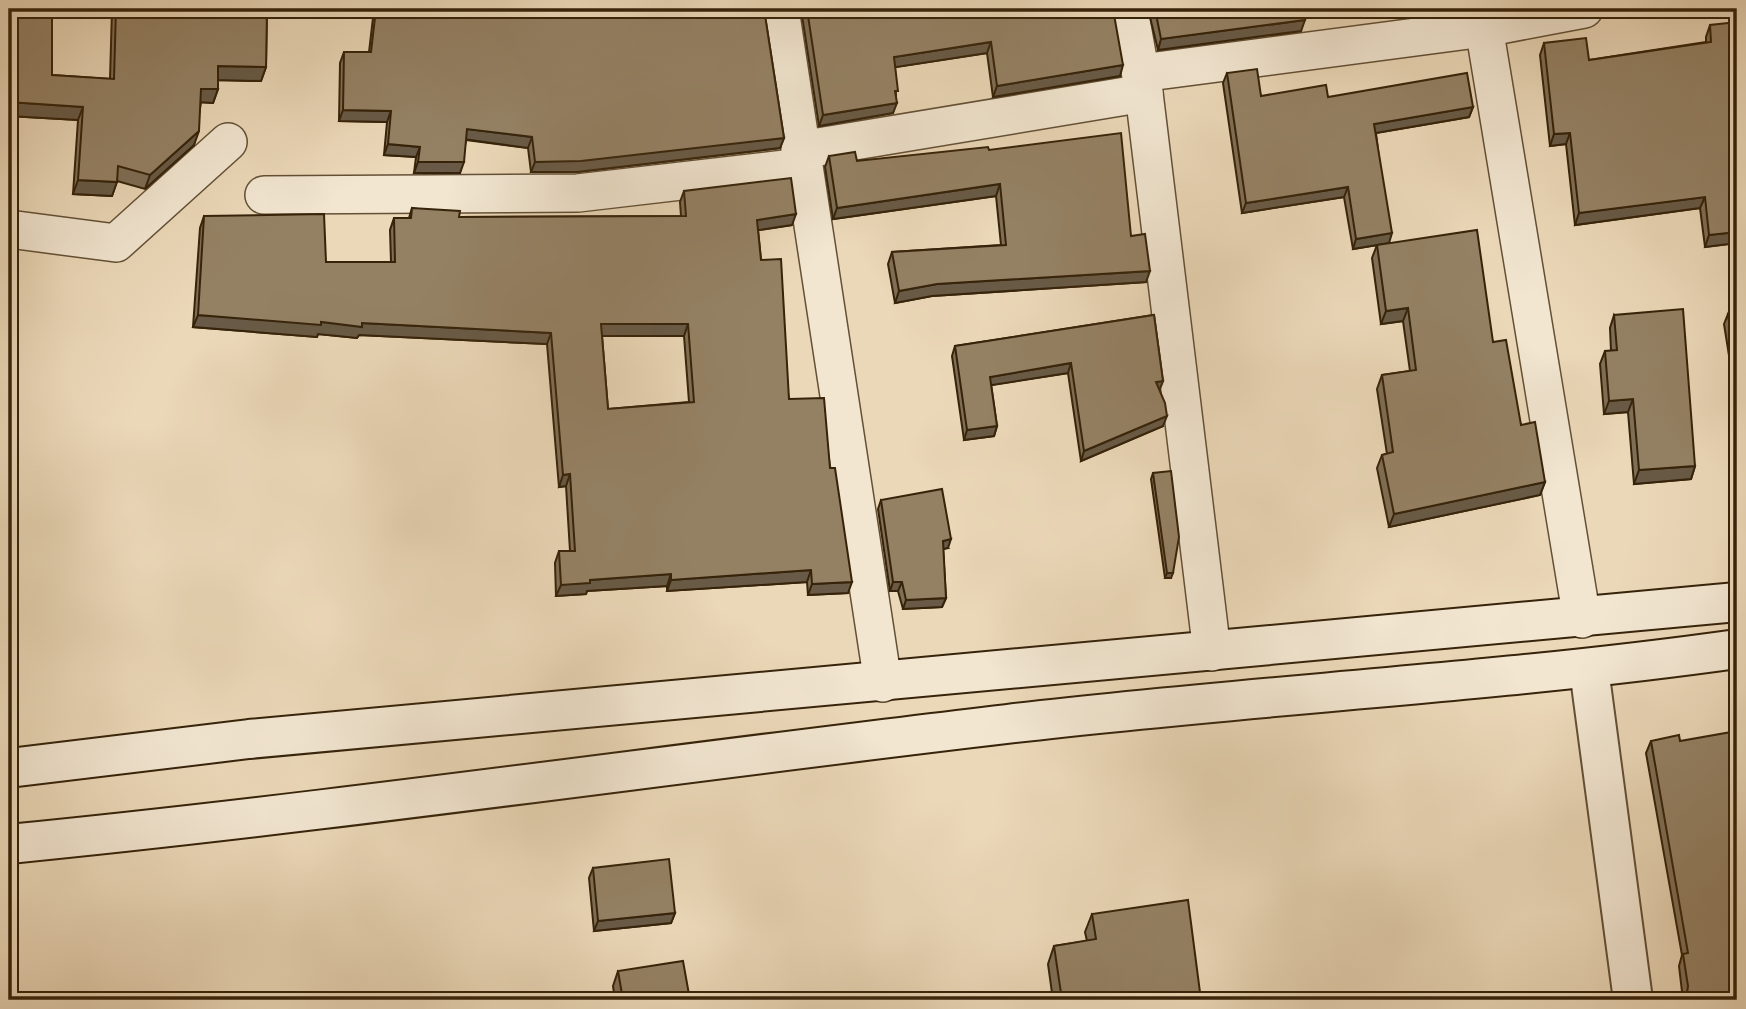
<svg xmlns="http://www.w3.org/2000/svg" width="1746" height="1009" font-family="'IM FELL Great Primer',serif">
  <rect width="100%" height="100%" fill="#ebd8b8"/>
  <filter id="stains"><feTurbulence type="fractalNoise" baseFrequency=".00286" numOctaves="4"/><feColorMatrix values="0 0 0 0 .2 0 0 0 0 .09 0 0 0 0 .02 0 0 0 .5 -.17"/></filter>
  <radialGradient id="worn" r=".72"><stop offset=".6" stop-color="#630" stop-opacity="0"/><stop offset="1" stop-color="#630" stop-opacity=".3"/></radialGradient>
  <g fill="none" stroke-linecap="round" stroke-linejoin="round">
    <defs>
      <g id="minor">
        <path d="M780,9L883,683"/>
        <path d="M1129,9L1144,93L1212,652"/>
        <path d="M1481,9L1582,619"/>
        <path d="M1141,73L1484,28L1584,9"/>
        <path d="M800,150L1144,93"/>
        <path d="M264,195L578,193L802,167"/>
        <path d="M9,229L116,243L228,142"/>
      </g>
      <path id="tertiary" d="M1589,669L1633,1000"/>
      <g id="secondary">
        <path d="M9,768L249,739L1737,602"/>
        <path d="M9,844C342,811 674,763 1007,724C1250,695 1495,683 1737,649"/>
      </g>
    </defs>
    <use href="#minor" stroke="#635036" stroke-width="40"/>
    <use href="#tertiary" stroke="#635036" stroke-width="42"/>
    <use href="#secondary" stroke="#36230a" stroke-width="42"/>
    <use href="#minor" stroke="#f2e6d1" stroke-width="37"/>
    <use href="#tertiary" stroke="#f2e6d1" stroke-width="38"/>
    <use href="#secondary" stroke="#f2e6d1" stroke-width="38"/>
  </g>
  <g fill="#7f6f56" stroke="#36230a" stroke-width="2" fill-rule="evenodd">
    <path d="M112,9H267L266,67L261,81L218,80V89L213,103L201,102L194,145L145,189L117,181L112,196L73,194L78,120L9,116V13L52,75L110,79Z"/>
    <path d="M374,9H764L784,138L780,148L577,172H531L528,148L466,140L460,173H414L416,157L384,155L387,122L339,121L340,63L344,52H369Z"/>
    <path d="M801,9H1113L1120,76L993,97L987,53L895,67L896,97L893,113L819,126Z"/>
    <path d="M1148,9H1329L1304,13L1301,31L1158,50Z"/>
    <path d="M1710,25L1737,243L1705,247L1700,208L1575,225L1566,144L1550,146L1540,55L1544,43L1589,60L1706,42V37Z"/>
    <path d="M1227,73L1261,96L1328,97L1473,107L1469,117L1376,133L1389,243L1493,342L1521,425L1545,482L1540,495L1389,527L1377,468L1382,455L1387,454L1377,389L1382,375L1410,371L1403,321L1381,324L1372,258L1377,245L1353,249L1344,197L1242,213L1223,83Z"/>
    <path d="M989,150L1131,236L1146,282L932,296L895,303L888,264L892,252L1001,245L996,196L833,219L825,167L829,156L857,161Z"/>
    <path d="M684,191L792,225L758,230L761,260L789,399L830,468L848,593L808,595L807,582L667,591V586L587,591L586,594L556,596L555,563L559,551H570L566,486L559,487L547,344L359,335L357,338L318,334L317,337L193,327L200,228L204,216L326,262H391L390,230L394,218H409L412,208L459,217L681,216L680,202ZM602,336H684L689,402L608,409Z"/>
    <path d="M1728,314L1737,367L1731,368L1724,324Z"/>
    <path d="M1154,315L1163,381L1159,390L1163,426L1081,461L1068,373L991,385L997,426L994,436L964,440L952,356L955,346Z"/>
    <path d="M1614,315L1695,466L1691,479L1634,484L1628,412L1604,414L1600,364L1605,351H1611L1610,328Z"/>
    <path d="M1153,473L1171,578H1165L1151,479Z"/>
    <path d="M881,500L948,548L943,549L946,598L942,607L903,609L898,591H890L878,509Z"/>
    <path d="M1651,741H1680L1737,1000H1683L1679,966L1682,955L1646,753Z"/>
    <path d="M593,868L675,913L671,923L594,931L589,878Z"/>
    <path d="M1092,914L1201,1000H1053L1048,964L1054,946L1087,941L1085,932Z"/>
    <path d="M618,971L690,1000H615L613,986Z"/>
  </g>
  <g fill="#685a46" stroke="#36230a" stroke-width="2">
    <path d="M1300,9H1329L1298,14Z"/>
    <path d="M1305,20L1301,31L1158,50L1161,39Z"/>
    <path d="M991,42L987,53L890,68L894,57Z"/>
    <path d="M1123,65L1120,76L993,97L997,86Z"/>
    <path d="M218,66L266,67L261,81L213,80Z"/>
    <path d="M201,89H218L213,103L196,102Z"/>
    <path d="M9,102L83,107L78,120L9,116Z"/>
    <path d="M897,103L893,113L819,126L823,115Z"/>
    <path d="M1473,107L1469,117L1370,134L1374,124Z"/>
    <path d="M343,110L391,111L387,122L339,121Z"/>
    <path d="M467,129L532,137L528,148L463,139Z"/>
    <path d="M199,131L194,145L145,189L150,175Z"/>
    <path d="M1570,133L1566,144L1550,146L1554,134Z"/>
    <path d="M784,138L780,148L577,172H531L535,162Z"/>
    <path d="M388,144L420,147L416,157L384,155Z"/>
    <path d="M418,162H464L460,173H414Z"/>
    <path d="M78,180L117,182L112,196L73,194Z"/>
    <path d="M1000,184L996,196L833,219L837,208Z"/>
    <path d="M1348,187L1344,197L1242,213L1246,203Z"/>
    <path d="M1705,197L1700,208L1575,225L1579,213Z"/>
    <path d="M796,214L792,225L753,231L757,220Z"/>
    <path d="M1737,232V243L1705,247L1709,235Z"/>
    <path d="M1392,233L1389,243L1353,249L1356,239Z"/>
    <path d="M1150,271L1146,282L932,296L895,303L899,291L937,284Z"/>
    <path d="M1408,308L1403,321L1381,324L1386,311Z"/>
    <path d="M198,315L321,322L362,323L551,333L547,344L359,335L357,338L318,334L317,337L193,327Z"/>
    <path d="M601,324H688L684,336H597Z"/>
    <path d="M1734,358H1737V367L1731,368Z"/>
    <path d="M1071,363L1068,373L986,386L990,377Z"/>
    <path d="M1163,381L1159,391L1156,382Z"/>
    <path d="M1633,399L1628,412L1604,414L1609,401Z"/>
    <path d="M1167,416L1163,426L1081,461L1084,451Z"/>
    <path d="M997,426L994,436L964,440L967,430Z"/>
    <path d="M1695,466L1691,479L1634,484L1639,470Z"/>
    <path d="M570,474L566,486L559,487L563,475Z"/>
    <path d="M1545,482L1540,495L1389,527L1394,514Z"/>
    <path d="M951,539L948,548L939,550L943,541Z"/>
    <path d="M811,570L807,582L667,591L671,580Z"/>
    <path d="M1167,573H1173L1171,578H1165Z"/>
    <path d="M671,574L667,586L587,591L586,594L556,596L561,585L590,580Z"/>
    <path d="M852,582L848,593L808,595L812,584Z"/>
    <path d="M893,582H902L898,591H890Z"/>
    <path d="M946,598L942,607L903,609L906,600Z"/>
    <path d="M675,913L671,923L594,931L598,921Z"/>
  </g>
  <g fill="#948164" stroke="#36230a" stroke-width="2" fill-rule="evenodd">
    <path d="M116,9H267L266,67L218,66V89H201L199,131L150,175L118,166L117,182L78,180L83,107L9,102V108V13L52,14V75L114,79Z"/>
    <path d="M376,9H764L784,138L581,161L535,162L532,137L467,129L464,162H418L420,147L388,144L391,111L343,110L344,52H371Z"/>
    <path d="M807,9H1113L1123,65L997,86L991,42L894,57L898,91H895L897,103L823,115Z"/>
    <path d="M1155,9H1303L1305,20L1161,39Z"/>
    <path d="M1737,22V232L1709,235L1705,197L1579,213L1570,133L1554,134L1544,43L1586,38L1589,60L1711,42L1710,25Z"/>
    <path d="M1257,69L1261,96L1326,85L1328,97L1467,73L1473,107L1374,124L1392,233L1356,239L1348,187L1246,203L1227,73Z"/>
    <path d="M1121,133L1131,236L1145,234L1150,271L937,284L899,291L892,252L1006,245L1000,184L837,208L829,156L855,152L857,161L988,147L989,150Z"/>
    <path d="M791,178L796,214L757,220L761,260L781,259L789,399L824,398L830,468H835L852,582L812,584L811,570L671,580V574L590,580V583L561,585L559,551H575L570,474L563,475L551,333L362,323V327L321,322V325L198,315L204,216L324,214L326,262H395L394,218H411L412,208L460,211L459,217L686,216L684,191ZM601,324H688L694,402L608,409Z"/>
    <path d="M1477,230L1493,342L1506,340L1521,425L1535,422L1545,482L1394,514L1382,455L1393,452L1382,375L1416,370L1408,308L1386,311L1377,245Z"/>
    <path d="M1683,309L1695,466L1639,470L1633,399L1609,401L1605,351L1617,350L1614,315Z"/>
    <path d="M1737,313V358H1734L1728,314Z"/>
    <path d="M1154,315L1163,381L1156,382L1165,403L1167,416L1084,451L1071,363L990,377L997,426L967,430L955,346Z"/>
    <path d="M1171,471L1179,537L1173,573H1167L1153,473Z"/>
    <path d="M942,489L951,539L943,541L946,598L906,600L902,582H893L881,500Z"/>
    <path d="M1737,731V1000H1686L1688,986L1683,954L1688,953L1651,741L1679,735L1680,741Z"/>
    <path d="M669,859L675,913L598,921L593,868Z"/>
    <path d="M1188,900L1201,1000H1062L1054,946L1096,939L1092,914Z"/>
    <path d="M683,961L690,1000H623L618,971Z"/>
  </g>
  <rect width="1746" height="1009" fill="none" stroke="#ebd8b8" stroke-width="35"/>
  <rect x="10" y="10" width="1725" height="988" fill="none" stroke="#36230a" stroke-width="3.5"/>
  <rect x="18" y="18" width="1711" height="974" fill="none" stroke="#36230a" stroke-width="2"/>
  <rect width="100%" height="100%" filter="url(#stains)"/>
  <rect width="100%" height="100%" fill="url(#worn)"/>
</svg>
